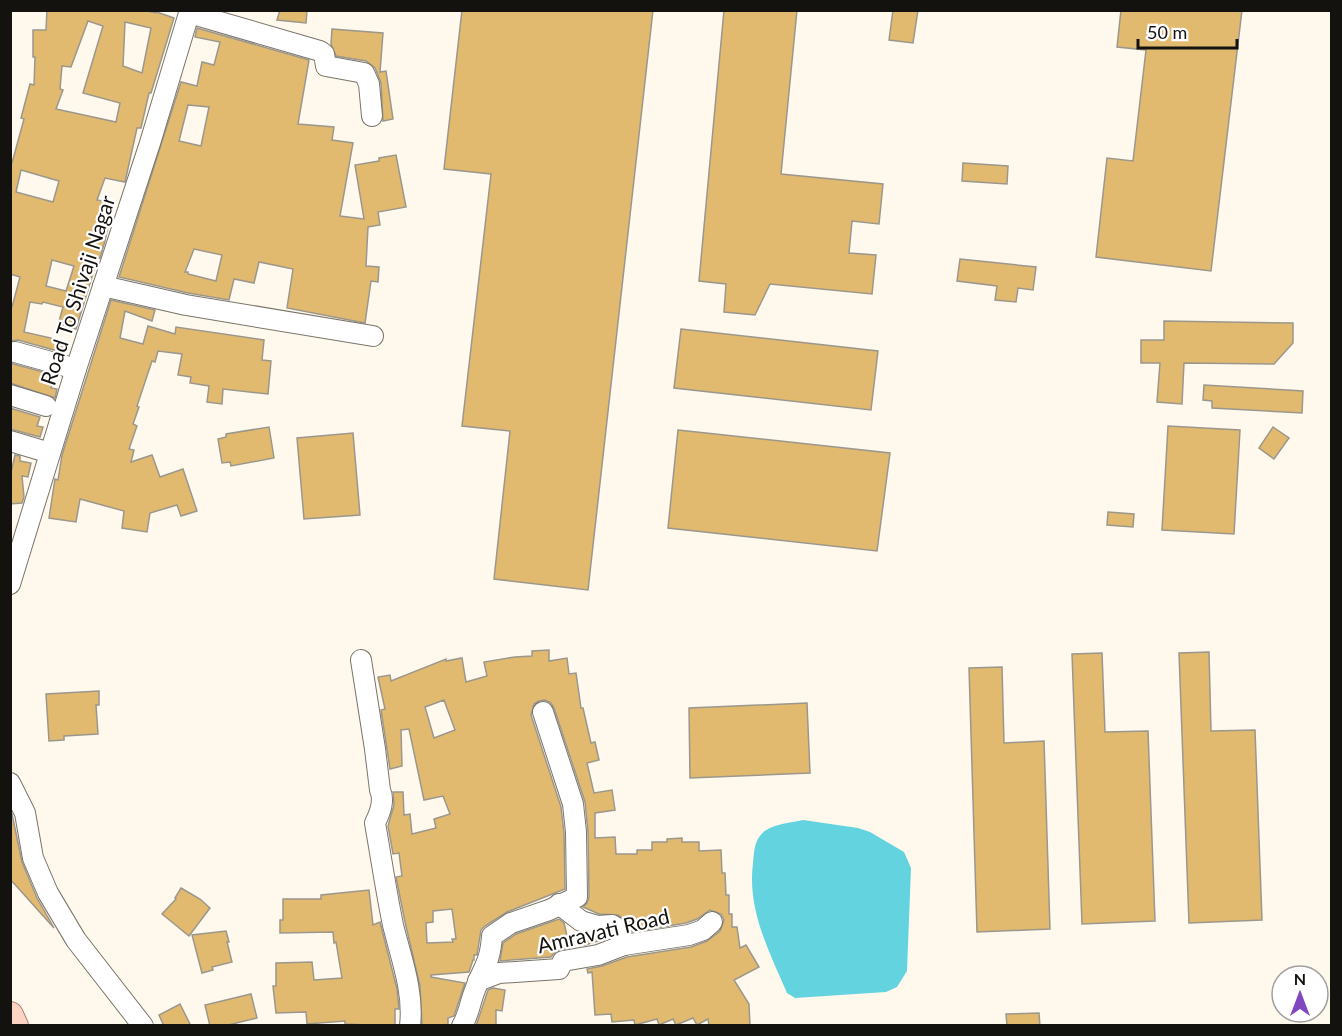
<svg xmlns="http://www.w3.org/2000/svg" width="1342" height="1036" font-family="Lato,sans-serif">
  <rect width="100%" height="100%" fill="#fff9ed"/>
  <path fill="#62d3df" d="M803,820L858,828L870,832L904,852L911,868L907,971L897,987L886,992L795,998L787,993C769,951 747,910 753,863C754,854 754,843 760,836C768,824 790,823 803,820Z"/>
  <g fill="#e1ba70" stroke="#9c978c" stroke-width="1.5" fill-rule="evenodd">
    <path d="M47,10H143L156,13L157,12L174,18L151,93H149L141,128H137L125,182L105,178L97,200L113,203L105,241L100,258L98,257L76,329L58,325L63,307L43,302L42,304L30,302L24,332L64,341L61,352L18,340L10,341V307H12L20,277L10,274V162L12,163L24,119L21,118L30,84L34,85L35,57H33V30H46ZM88,21L103,26L83,93L120,103L116,122L56,109L63,90L60,89L62,66L71,67ZM125,22L151,28L142,73L123,66ZM21,170L59,181L53,202L16,192ZM52,260L74,266L66,291L46,286Z"/>
    <path d="M280,10H307L306,23L277,20Z"/>
    <path d="M462,10H653L588,590L494,579L510,431L462,426L491,174L444,169Z"/>
    <path d="M724,10H797L781,174L883,184L879,224L852,221L849,253L876,255L872,294L770,284L755,315L724,312L726,284L699,281Z"/>
    <path d="M893,10H918L913,43L889,40Z"/>
    <path d="M1121,10H1242L1211,271L1096,257L1107,158L1133,161L1146,50L1117,47Z"/>
    <path d="M197,28L309,60L298,124L334,127L332,140L353,143L340,216L364,219L355,165L379,161V158L396,155L406,207L378,212L380,225L368,227L366,266L379,267L378,282L371,281L365,323L287,308L293,269L259,262L254,283L234,279L229,300L188,293L119,277L181,82L197,86L202,62L214,65L220,42L195,37ZM188,105L209,107L201,146L179,141ZM194,249L222,255L216,281L188,274V272H185Z"/>
    <path d="M332,29L383,33L380,72L386,71L393,119L383,121L381,83L375,68L366,61L336,56L331,44Z"/>
    <path d="M963,163L1008,166L1007,184L962,181Z"/>
    <path d="M960,259L1036,267L1033,290L1018,288L1016,302L995,300L997,286L957,281Z"/>
    <path d="M111,300L155,310L152,321L125,311L120,338L143,344L148,326L175,334L176,327L264,340L262,360L271,361L268,394L223,389L222,404L207,402L209,386L190,383L191,377L178,375L182,354L158,351L155,362L152,361L137,406L139,407L133,424L137,426L129,449L134,450L131,462L152,455L160,477L183,469L197,511L181,516L177,505L150,513L147,532L122,528L124,511L80,499L76,522L49,518L55,479L58,480L62,455Z"/>
    <path d="M1164,321L1293,323V343L1274,364L1184,363L1182,404L1157,402L1160,363H1141V340H1164Z"/>
    <path d="M681,329L878,351L871,410L674,388Z"/>
    <path d="M10,363L54,375L51,388L57,389L55,398L10,383Z"/>
    <path d="M1204,385L1303,391L1302,413L1212,408V401L1203,400Z"/>
    <path d="M10,408L40,417L37,426L43,427L40,437L10,429Z"/>
    <path d="M1168,426L1240,430L1234,534L1162,530Z"/>
    <path d="M269,427L274,458L231,466L230,462L222,463L218,439L226,437V434Z"/>
    <path d="M1273,427L1289,438L1274,459L1259,448Z"/>
    <path d="M678,430L890,453L877,551L668,528Z"/>
    <path d="M353,433L360,515L304,519L297,438Z"/>
    <path d="M15,455L20,456V461L31,463L28,477L22,476L24,497L22,503L10,504V477Z"/>
    <path d="M1108,512L1134,514L1133,527L1107,525Z"/>
    <path d="M549,650V661L567,658L569,674L576,673L581,708H583L591,743L595,742L599,760L587,763L594,793L612,790L615,810L595,813V838L615,837L616,854H637V850H652V842H667V839L682,838V842H699V851L721,850L722,873H725L726,895H729V914H732V927H737L740,948L746,945L759,967L734,980L749,1004L750,1026H709L708,1019L697,1025L693,1018L676,1025L673,1019L659,1025L657,1019L635,1025L634,1020L612,1022L611,1014L595,1015L592,972L588,973L587,969L602,966L627,957L691,947L707,941L720,931L724,920L721,914L710,910L697,919L686,923L632,932L628,923L618,915L599,914L583,907L587,903L589,897L588,832L585,802L554,708L551,703L545,700L539,701L534,704L531,715L561,807L564,833L565,889L507,912L485,926L481,930L477,955H474V960H473L469,972L431,975V977L465,983L454,1016L448,1018V1025L422,1026L420,986L405,922L396,877L402,876L399,853L393,854L388,826L394,805L393,792H403L404,815L410,814L412,834L436,828L434,819L450,814L443,796L424,800L409,729L401,730L402,766L390,769L381,710L385,709L378,677L390,675L391,681L446,659V661L462,658L466,682L487,676L484,662L515,657L532,656V651ZM444,700L455,730L434,738L425,707ZM452,909L456,939H452L453,942L427,943L426,923L433,922V911Z"/>
    <path d="M1209,652L1211,731L1255,730L1262,920L1189,923L1179,653Z"/>
    <path d="M1102,653L1105,732L1148,731L1155,921L1082,924L1072,654Z"/>
    <path d="M1002,667L1004,743L1044,741L1050,929L977,932L969,668Z"/>
    <path d="M99,691V705H96L98,734L64,736V740L49,741L46,694Z"/>
    <path d="M807,703L810,773L690,778L689,708Z"/>
    <path d="M12,814L22,862L37,898L54,928L10,879V815Z"/>
    <path d="M181,888L200,899L210,908L189,936L162,914L176,899L175,898Z"/>
    <path d="M369,890L373,925L380,922L397,989L399,1009H395V1026L345,1024V1021L307,1024L306,1012L276,1013L273,986H276V963L312,962L314,980L342,978L336,942L334,943L333,932L280,933V920H283V899H321V895Z"/>
    <path d="M559,919L564,923L570,948L556,951L551,957L500,961L503,943L516,934Z"/>
    <path d="M226,931L229,942H227L232,962L212,967L213,970L202,973L192,935Z"/>
    <path d="M585,935L595,938H608L585,945Z"/>
    <path d="M493,988L505,990L502,1011L496,1010V1026H476L488,990Z"/>
    <path d="M251,994L257,1018L224,1026H210L205,1005Z"/>
    <path d="M180,1004L191,1026H164L159,1015Z"/>
    <path d="M1039,1013L1040,1026H1007L1006,1014Z"/>
  </g>
  <g fill="none" stroke-linecap="round" stroke-linejoin="round">
    <defs>
      <g id="minor">
        <path d="M189,13L320,51L324,54L326,66L364,73L369,84L372,116"/>
        <path d="M103,286L186,305L373,336"/>
        <path d="M15,352L76,369"/>
        <path d="M10,395L46,406"/>
        <path d="M10,441L50,453"/>
        <path d="M10,584L76,369L150,143L190,10"/>
        <path d="M361,660L375,749L380,790C385,801 380,813 375,823C381,857 386,891 393,925C401,958 414,991 410,1026"/>
        <path d="M10,783L25,813L33,858L48,893L76,940L143,1026"/>
        <path d="M559,904L581,921L598,926L612,925L617,928L624,945"/>
        <path d="M478,981L499,973L559,969L563,961L598,955L624,945L689,935L703,930L712,922"/>
        <path d="M462,1026C469,1014 470,1002 475,990C483,967 490,964 492,936L511,923L549,910L577,897L576,832L573,804L543,712"/>
      </g>
      <path id="major" d="M10,1015L15,1026"/>
    </defs>
    <use href="#minor" stroke="#7a746a" stroke-width="22"/>
    <use href="#major" stroke="#aa7d6b" stroke-width="28"/>
    <use href="#minor" stroke="#fff" stroke-width="20"/>
    <use href="#major" stroke="#fdd3c4" stroke-width="26"/>
  </g>
  <g text-anchor="middle" dominant-baseline="central" stroke-width="4.5" stroke-linejoin="round" paint-order="stroke">
    <g font-size="21" fill="#14120e" stroke="#fff">
      <text transform="translate(77 290) rotate(-72)">Road To Shivaji Nagar</text>
      <text transform="translate(603 930) rotate(-13)">Amravati Road</text>
    </g>
  </g>
  <rect width="1342" height="1036" fill="none" stroke="#14120e" stroke-width="24"/>
  <g transform="translate(1300 994)"><circle r="28" fill="#ffffff" stroke="#a1a09f" stroke-width="1.5"/>
  <path d="M0-4.5L10 22L0 15L-10 22Z" fill="#8147be"/>
  <text y="-9" font-size="16" font-weight="bold" text-anchor="middle" fill="#14120e">N</text>
  </g>
  <path d="M1138 39v9h99v-9" fill="none" stroke="#14120e" stroke-width="3"/>
  <text x="1147" y="39" font-size="18" fill="#14120e" stroke="#ffffff" stroke-width="4.5" paint-order="stroke">50 m</text>
</svg>
